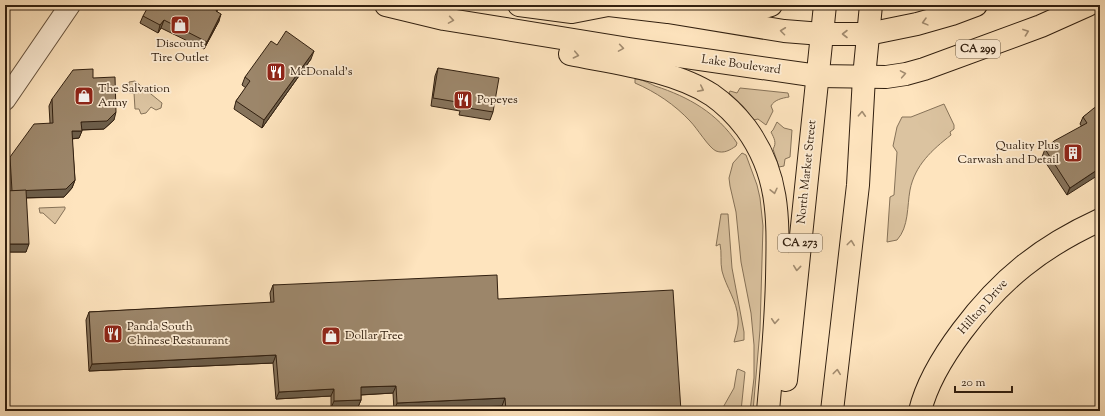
<svg xmlns="http://www.w3.org/2000/svg" width="1105" height="416" font-family="'Sorts Mill Goudy',serif">
  <rect width="100%" height="100%" fill="#fee4be"/>
  <filter id="stains"><feTurbulence type="fractalNoise" baseFrequency=".005" numOctaves="4"/><feColorMatrix values="0 0 0 0 .2 0 0 0 0 .09 0 0 0 0 .02 0 0 0 .5 -.17"/></filter>
  <radialGradient id="worn" r=".72"><stop offset=".6" stop-color="#630" stop-opacity="0"/><stop offset="1" stop-color="#630" stop-opacity=".3"/></radialGradient>
  <g fill="#dbc3a0" stroke="#867258">
    <path d="M635,79C641,79 649,83 655,86C689,97 717,113 737,143L736,146C730,150 724,154 716,151C709,148 697,128 690,121C675,105 656,92 635,83Z"/>
    <path d="M135,81L162,103L161,108L156,110L151,107L146,113L141,114L139,109H135L134,93H129V82Z"/>
    <path d="M740,88L788,93L789,97C782,98 774,100 771,106L773,111L766,125L758,119L754,120L743,106L729,93L730,91L737,93Z"/>
    <path d="M944,104L954,125V129L950,132L951,135C932,150 915,165 910,190C907,206 909,227 897,240L887,242L890,197L894,195L897,152L893,146L897,127L902,117H911Z"/>
    <path d="M777,122L784,128L792,130L790,157L785,159L784,166L779,167L773,149C777,143 774,138 771,132L773,130Z"/>
    <path d="M742,153L746,155L757,185L760,198L763,226L760,330L753,411H750L754,378V345L751,313L741,262L736,212L730,186L729,178L733,163Z"/>
    <path d="M65,207V209L55,224L43,213H40L39,208Z"/>
    <path d="M721,214H728L732,268L744,332V340L734,342C736,334 739,326 738,318C737,301 726,287 722,271C720,262 722,253 720,244L716,246Z"/>
    <path d="M738,369L745,372L741,411H721L734,388L737,370Z"/>
  </g>
  <g fill="none" stroke-linecap="round" stroke-linejoin="round">
    <defs>
      <path id="minor" d="M5,100L70,5"/>
      <g id="major">
        <path d="M386,5L444,19L500,28L629,49L818,76L886,77L906,74L924,69L1041,26L1088,5"/>
        <path d="M519,5L572,12L608,5"/>
        <path d="M609,5L668,12L784,31L822,34H868L917,24L952,14L976,5"/>
        <path d="M725,15L755,10L771,5"/>
        <path d="M570,54C614,63 674,70 712,95C725,104 736,115 746,128C781,176 778,222 777,278C776,323 772,367 768,411"/>
        <path d="M786,380L825,5"/>
        <path d="M832,411L858,185L864,77L871,5"/>
        <path d="M920,411C927,382 944,355 962,331C1001,279 1041,247 1100,220"/>
      </g>
    </defs>
    <use href="#minor" stroke="#65513c" stroke-width="22"/>
    <use href="#major" stroke="#322010" stroke-width="24"/>
    <use href="#minor" stroke="#feedd5" stroke-width="20"/>
    <use href="#major" stroke="#fee4be" stroke-width="22"/>
  </g>
  <g fill="#86735b" stroke="#322010">
    <path d="M220,5L217,11L219,21L204,49L161,28L158,33L140,23L143,16Z"/>
    <path d="M277,45L311,59L262,128L234,109L236,101L246,88L242,85L245,77Z"/>
    <path d="M438,68L493,112L490,120L459,115L460,111L431,106L435,76Z"/>
    <path d="M93,78L114,120L104,129L82,130L79,138L72,139L75,180L72,188L64,197L26,198V252H5V191H9L7,165L10,157L50,123L49,106L52,99Z"/>
    <path d="M1100,105L1067,195L1042,157L1045,149L1082,127L1080,124L1083,117Z"/>
    <path d="M273,285L498,299L681,411H503L502,406L394,411L393,393L361,395V400L358,407L331,408V396L276,399L273,363L89,371L86,320L89,312L271,303L270,293Z"/>
    <path d="M1100,361V384L1097,370Z"/>
  </g>
  <g fill="#6d5e4a" stroke="#322010">
    <path d="M221,14L219,21L204,49L207,42Z"/>
    <path d="M164,20L161,28L158,33L160,25Z"/>
    <path d="M314,51L311,59L262,128L264,120Z"/>
    <path d="M116,112L114,120L104,129L78,130L81,122Z"/>
    <path d="M72,131H82L79,138L69,139Z"/>
    <path d="M1100,168V174L1067,195L1070,188Z"/>
    <path d="M75,180L72,188L64,197L9,198L12,191Z"/>
    <path d="M5,244H29L26,252H5Z"/>
    <path d="M276,355L273,363L89,371L92,364Z"/>
    <path d="M396,386L393,393L358,395L361,387Z"/>
    <path d="M334,389L331,396L276,399L279,392Z"/>
    <path d="M505,398L502,406L394,411L397,403Z"/>
    <path d="M361,400L358,407L331,408L334,401Z"/>
  </g>
  <g fill="#9c866a" stroke="#322010">
    <path d="M149,5H219L216,11L221,14L207,42L164,20L160,25L143,16Z"/>
    <path d="M286,31L314,51L264,120L236,101L250,81L245,77L271,41L277,45Z"/>
    <path d="M438,68L499,78L493,112L462,107L463,103L433,98Z"/>
    <path d="M93,69V78L115,77L116,112L107,121L81,122L82,131H72L75,180L66,189L12,191L10,157L34,124L53,123L52,99L73,70Z"/>
    <path d="M1100,105V168L1070,188L1045,149L1054,141L1087,123L1083,117L1094,108Z"/>
    <path d="M26,190L29,244H5V191Z"/>
    <path d="M497,275L498,299L673,290L681,411H506L505,398L397,403L396,386L361,387V400L334,401V389L279,392L276,355L92,364L89,312L274,302L273,285Z"/>
  </g>
  <defs><path id="oneway-chevron" d="M-2-3.5L2.5 0L-2 3.5" fill="none" stroke-width="1.6" stroke-linecap="round" stroke-linejoin="round"/></defs>
  <g stroke="#a28c70">
    <use href="#oneway-chevron" transform="translate(451 20) rotate(9)"/>
    <use href="#oneway-chevron" transform="translate(925 22) rotate(165)"/>
    <use href="#oneway-chevron" transform="translate(783 31) rotate(-173)"/>
    <use href="#oneway-chevron" transform="translate(1026 32) rotate(-20)"/>
    <use href="#oneway-chevron" transform="translate(845 34) rotate(180)"/>
    <use href="#oneway-chevron" transform="translate(621 48) rotate(9)"/>
    <use href="#oneway-chevron" transform="translate(576 55) rotate(12)"/>
    <use href="#oneway-chevron" transform="translate(903 74) rotate(-10)"/>
    <use href="#oneway-chevron" transform="translate(701 89) rotate(26)"/>
    <use href="#oneway-chevron" transform="translate(862 114) rotate(-87)"/>
    <use href="#oneway-chevron" transform="translate(774 191) rotate(77)"/>
    <use href="#oneway-chevron" transform="translate(851 243) rotate(-83)"/>
    <use href="#oneway-chevron" transform="translate(797 268) rotate(96)"/>
    <use href="#oneway-chevron" transform="translate(775 321) rotate(94)"/>
    <use href="#oneway-chevron" transform="translate(837 372) rotate(-83)"/>
  </g>
  <defs>
    <symbol id="shop-square" viewBox="-11 -11 22 22"><rect x="-9" y="-9" width="18" height="18" rx="4" fill="#8f2418" stroke="#feedd5"/><path d="M-5-2.5h2.3a2.7 3.5 0 0 1 5.4 0H5L5.5 6h-11ZM-1.5-2.5h3a1.5 2.3 0 0 0-3 0Z" fill="#fff"/></symbol>
    <symbol id="restaurant-square" viewBox="-11 -11 22 22"><rect x="-9" y="-9" width="18" height="18" rx="4" fill="#8f2418" stroke="#feedd5"/><path d="M-5-6h1v4h1v-4h1v4h1v-4h1v5L-1.5 .5V6h-2V.5L-5-1ZM5-6V6H3V1.5H1.5Q1.5-4 5-6Z" fill="#fff"/></symbol>
    <symbol id="building-square" viewBox="-11 -11 22 22"><rect x="-9" y="-9" width="18" height="18" rx="4" fill="#8f2418" stroke="#feedd5"/><path d="M-4-6H4V6H1V3H-1V6H-4ZM-2.5-4.3h1.7v1.8h-1.7ZM.8-4.3h1.7v1.8H.8ZM-2.5-1h1.7V.8h-1.7ZM.8-1h1.7V.8H.8Z" fill="#fff"/></symbol>
  </defs>
  <g fill-rule="evenodd">
    <use href="#shop-square" x="169" y="14" width="22" height="22"/>
    <use href="#restaurant-square" x="265" y="61" width="22" height="22"/>
    <use href="#shop-square" x="73" y="85" width="22" height="22"/>
    <use href="#restaurant-square" x="452" y="89" width="22" height="22"/>
    <use href="#building-square" x="1062" y="142" width="22" height="22"/>
    <use href="#restaurant-square" x="102" y="323" width="22" height="22"/>
    <use href="#shop-square" x="320" y="325" width="22" height="22"/>
  </g>
  <g text-anchor="middle" dominant-baseline="central" stroke-width="3.5" stroke-linejoin="round" paint-order="stroke">
    <g fill="#feedd5" stroke="#6f5e4b" stroke-width="1">
      <rect x="956" y="40" width="44" height="18" rx="3"/>
      <rect x="778" y="234" width="44" height="18" rx="3"/>
    </g>
    <g font-size="11" font-weight="bold" fill="#322010">
      <text x="978" y="49">CA 299</text>
      <text x="800" y="243">CA 273</text>
    </g>
    <g font-size="12" fill="#322010" stroke="#feedd5" text-anchor="start">
      <text x="180" y="44" text-anchor="middle">Discount<tspan x="180" dy="14">Tire Outlet</tspan></text>
      <text x="290" y="72">McDonald's</text>
      <text x="98" y="89">The Salvation<tspan x="98" dy="14">Army</tspan></text>
      <text x="477" y="100">Popeyes</text>
      <text x="1059" y="146" text-anchor="end">Quality Plus<tspan x="1059" dy="14">Carwash and Detail</tspan></text>
      <text x="127" y="327">Panda South<tspan x="127" dy="14">Chinese Restaurant</tspan></text>
      <text x="345" y="336">Dollar Tree</text>
    </g>
    <g font-size="12" fill="#322010" stroke="#feedd5">
      <text transform="translate(741 65) rotate(8)">Lake Boulevard</text>
      <text transform="translate(807 172) rotate(-84)">North Market Street</text>
      <text transform="translate(983 307) rotate(-49)">Hilltop Drive</text>
    </g>
  </g>
  <rect width="1105" height="416" fill="none" stroke="#fee4be" stroke-width="20"/>
  <rect x="6" y="6" width="1093" height="404" fill="none" stroke="#322010" stroke-width="2"/>
  <rect x="10" y="10" width="1085" height="396" fill="none" stroke="#322010"/>
  <path d="M955 386v6h57v-6" fill="none" stroke="#322010" stroke-width="2"/>
  <text x="961" y="386" font-size="12" fill="#322010" stroke="#feedd5" stroke-width="3" paint-order="stroke">20 m</text>
  <rect width="100%" height="100%" filter="url(#stains)"/>
  <rect width="100%" height="100%" fill="url(#worn)"/>
</svg>
